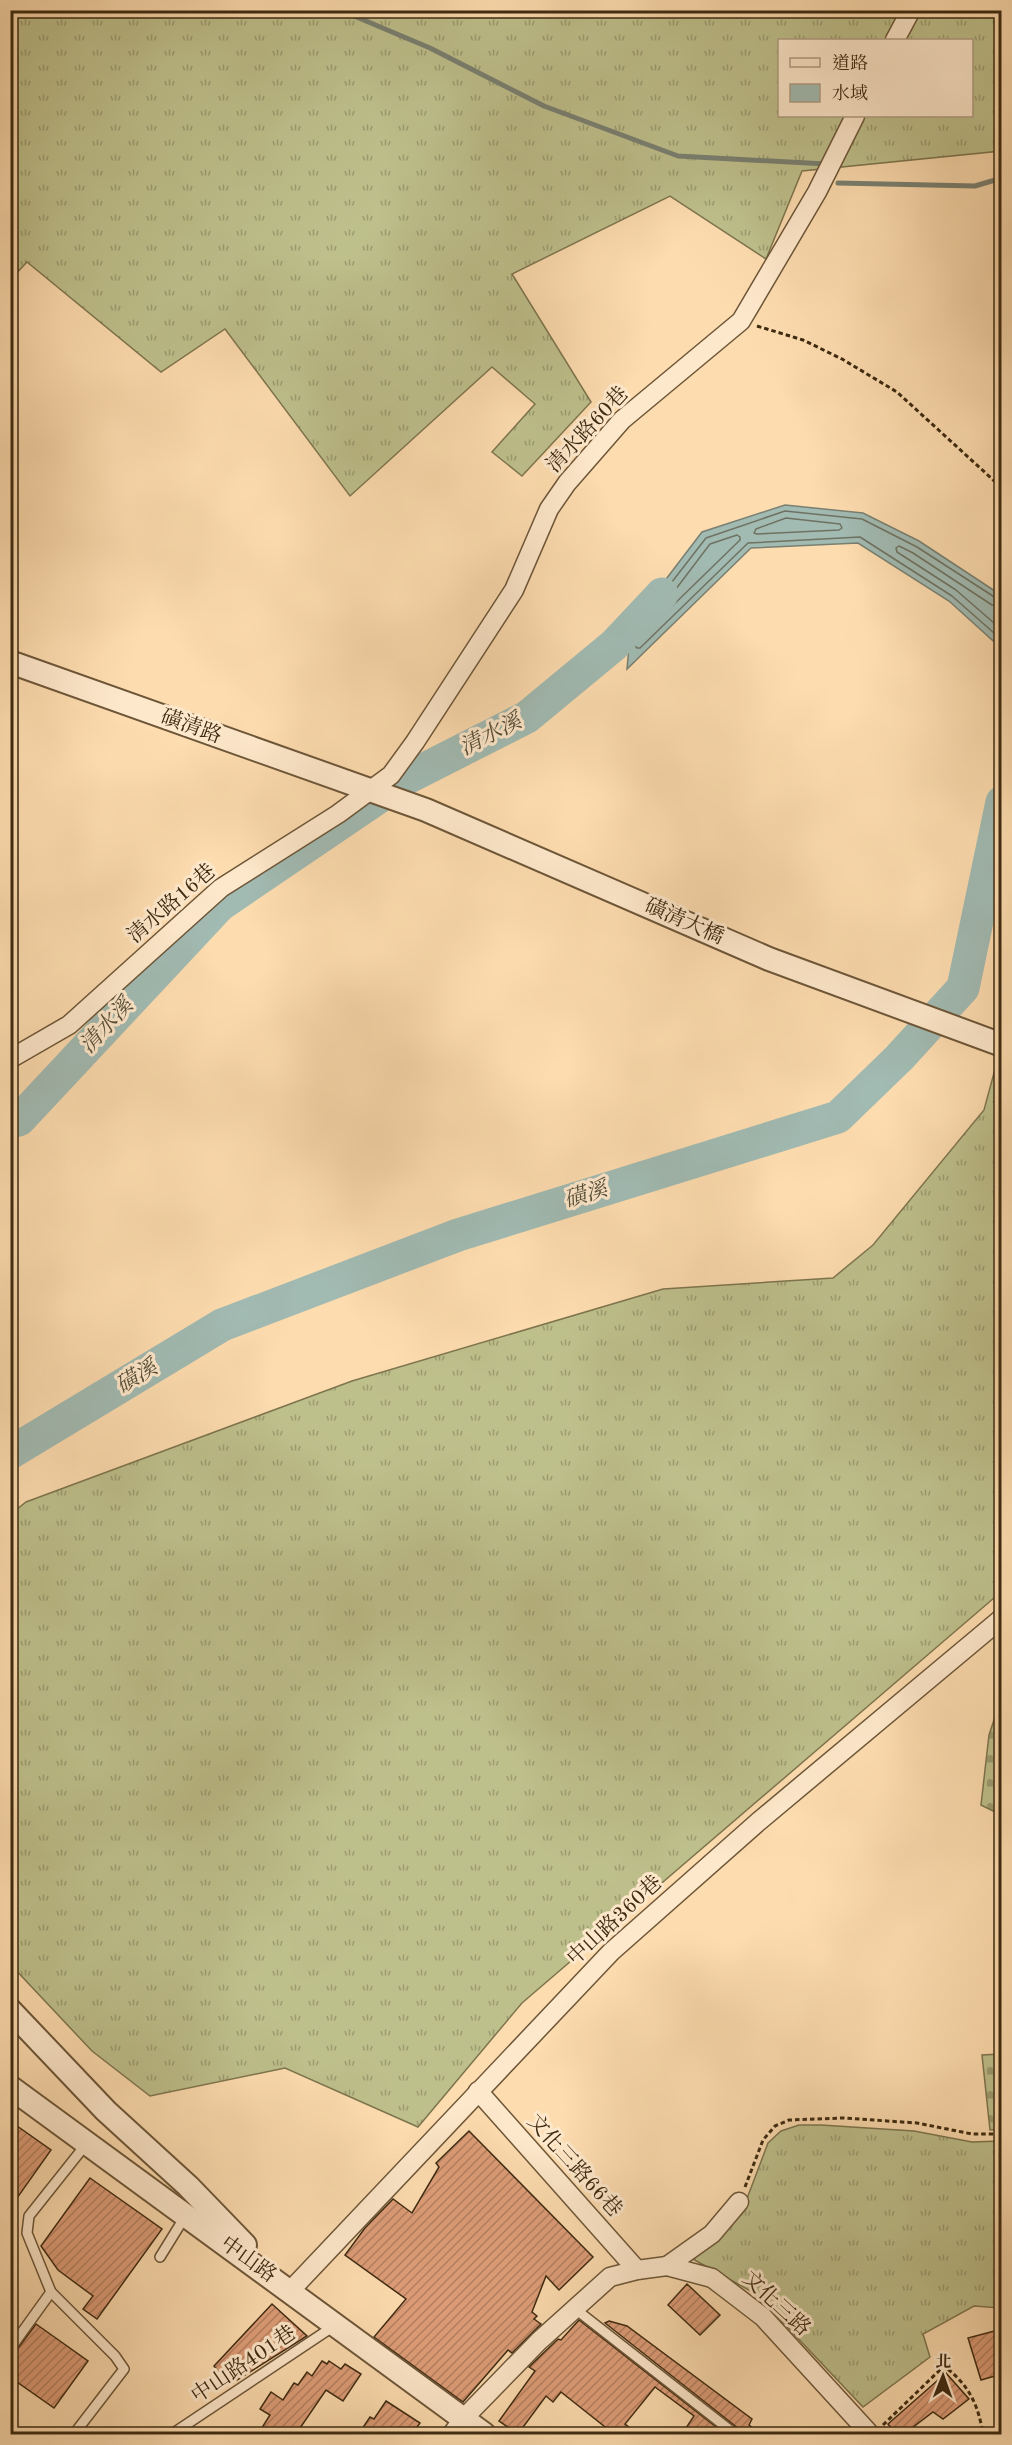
<svg xmlns="http://www.w3.org/2000/svg" width="1012" height="2445" font-family="'Old Standard TT','Noto Serif TC',serif">
  <defs>
    <pattern id="grass-tufts" width="24" height="20" patternUnits="userSpaceOnUse" patternTransform="scale(1.5)"><rect width="24" height="20" fill="#bec08c"/><path d="M3 7l-1-3M5 7V3M7 7l1-3M15 17l-1-3M17 17v-4M19 17l1-3" fill="none" stroke="#9c9c71"/></pattern>
    <pattern id="cemetery-stones" width="16" height="16" patternUnits="userSpaceOnUse" patternTransform="scale(1.5)"><rect width="16" height="16" fill="#bec08c"/><path d="M2 7V4a2 2 0 0 1 4 0v3zM10 15v-3a2 2 0 0 1 4 0v3z" fill="#9c9c71"/></pattern>
    <pattern id="building-hatch" width="6" height="6" patternUnits="userSpaceOnUse" patternTransform="scale(1.5)"><rect width="6" height="6" fill="#de9d78"/><path d="M-1 1l2-2M0 6l6-6M5 7l2-2" fill="none" stroke="#b58061"/></pattern>
  </defs>
  <rect width="100%" height="100%" fill="#fddcaf"/>
  <filter id="stains"><feTurbulence type="fractalNoise" baseFrequency=".00333" numOctaves="4"/><feColorMatrix values="0 0 0 0 .2 0 0 0 0 .09 0 0 0 0 .02 0 0 0 .5 -.17"/></filter>
  <radialGradient id="worn" r=".72"><stop offset=".6" stop-color="#630" stop-opacity="0"/><stop offset="1" stop-color="#630" stop-opacity=".3"/></radialGradient>
  <g fill="url(#grass-tufts)" stroke="#7e754e" stroke-width="1.5" fill-rule="evenodd">
    <path d="M11,11H1001V151L802,171L766,259L670,196L512,274L591,402L522,476L492,452L535,404L492,367L350,496L225,329L161,372L27,262L11,279ZM780,40H972V116H780Z"/>
    <path d="M1001,1047V1592L522,2003L418,2127L285,2068L150,2096L92,2051L11,1965V1514L26,1502L352,1381L663,1289L833,1278L873,1245L984,1110Z"/>
    <path d="M799,2125H821L914,2131L972,2142L1001,2141V2308L974,2306L923,2334L930,2357L863,2407L756,2294L691,2258L746,2201L768,2143L781,2131Z"/>
  </g>
  <g fill="url(#cemetery-stones)" stroke="#7e754e" stroke-width="1.5">
    <path d="M1001,1699L1002,1815H1001L981,1805L989,1735Z"/>
    <path d="M1001,2054V2129L990,2130L982,2055Z"/>
  </g>
  <path fill="#a1bab2" stroke="#798072" stroke-width="1.5" d="M785,505L863,513L919,541L1001,595V648L949,601L858,543L751,548L627,669L631,625L702,532Z"/>
  <g fill="none" stroke-linecap="round" stroke-linejoin="round">
    <g stroke="#6f7262" stroke-width="1.5">
      <path d="M786,518L840,524L842,528L839,530L757,534L754,533L756,529Z"/>
      <path d="M737,535L740,537V540L664,614H660V610L710,544Z"/>
      <path d="M1002,599L996,598L917,547L862,519L785,511L706,538L637,627L635,646L637,648H640L748,543L860,537L952,596L1002,640"/>
      <path d="M1002,607L992,605L913,553L899,546L896,548L897,552L956,590L1002,630"/>
    </g>
    <g stroke="#798072" stroke-width="5">
      <path d="M340,10L430,48L544,106L678,156L826,164"/>
      <path d="M838,183L975,186L1002,178"/>
    </g>
    <g stroke="#a1bab2" stroke-width="33">
      <path d="M10,1122L19,1120L220,905L407,778L527,717L614,645L662,594"/>
      <path d="M10,1453L222,1325L458,1235L838,1117L899,1058L963,988L1002,802"/>
    </g>
  </g>
  <g fill="url(#building-hatch)" stroke="#3d2a11" stroke-width="1.5">
    <path d="M10,2121L51,2150L10,2208Z"/>
    <path d="M469,2131L593,2257L559,2290L546,2276L532,2312L537,2316L534,2319L541,2324L512,2353L508,2350L463,2402L374,2337L406,2299L345,2255L365,2228L393,2199L412,2213L439,2167L436,2163Z"/>
    <path d="M90,2178L162,2229L97,2319L83,2309L93,2296L58,2270L41,2246Z"/>
    <path d="M687,2284L720,2315L700,2335L668,2305Z"/>
    <path d="M272,2304L307,2336L229,2385L214,2366Z"/>
    <path d="M579,2320L725,2434H682L694,2416L655,2387L625,2424L638,2434H614L561,2392L553,2402L546,2396L518,2434L499,2421L535,2371L529,2367L558,2339L561,2340Z"/>
    <path d="M609,2321L627,2326L752,2419L749,2425L761,2434H742L739,2429L605,2323Z"/>
    <path d="M36,2324L88,2361L54,2408L10,2377V2359Z"/>
    <path d="M1002,2329V2374L981,2380L968,2338Z"/>
    <path d="M322,2361L327,2364L329,2361L341,2369L345,2364L361,2374L343,2401L326,2390L296,2434H258L270,2415L260,2409L271,2392L283,2400L294,2383L298,2385L307,2372L312,2376Z"/>
    <path d="M946,2373L969,2399L943,2419L933,2412L904,2434H896L888,2424Z"/>
    <path d="M386,2401L420,2423L412,2434H364L365,2432L362,2429L370,2417L374,2419Z"/>
  </g>
  <g fill="none" stroke-linecap="round" stroke-linejoin="round">
    <defs>
      <g id="service">
        <path d="M160,2257L186,2215"/>
        <path d="M574,2308L735,2434"/>
        <path d="M10,2349L51,2292"/>
        <path d="M74,2434L124,2369L115,2356L51,2292L27,2233L29,2216L87,2143"/>
        <path d="M172,2434L334,2326"/>
      </g>
      <g id="minor">
        <path d="M895,40L911,10"/>
        <path d="M10,1059L69,1025L221,888L338,814L391,775L415,742L514,590L549,509L567,483L622,420L741,321L817,192L855,116"/>
        <path d="M478,2091L637,2270"/>
        <path d="M667,2266L712,2234L739,2202"/>
        <path d="M290,2291L611,1952L758,1822L1002,1618"/>
        <path d="M452,2434L463,2419L539,2341L610,2277L637,2270L667,2266L712,2278L763,2317L870,2434"/>
      </g>
      <g id="tertiary">
        <path d="M10,662L426,810L769,959L1002,1045"/>
        <path d="M10,2010L106,2111L188,2186L245,2245"/>
        <path d="M10,2087L484,2434"/>
      </g>
    </defs>
    <use href="#service" stroke="#6d5638" stroke-width="12"/>
    <use href="#minor" stroke="#6d5638" stroke-width="21"/>
    <use href="#tertiary" stroke="#6d5638" stroke-width="26"/>
    <g stroke="#3d2a11" stroke-width="3" stroke-dasharray="4.5 3" stroke-linecap="butt">
      <path d="M757,326L803,340L842,359L897,392L1002,488"/>
      <path d="M745,2187L763,2140L775,2126L789,2120L843,2118L917,2123L972,2134H1002"/>
      <path d="M883,2425L944,2366C969,2385 978,2404 983,2434"/>
    </g>
    <use href="#service" stroke="#fee8cb" stroke-width="9"/>
    <use href="#minor" stroke="#fee8cb" stroke-width="18"/>
    <use href="#tertiary" stroke="#fee8cb" stroke-width="22"/>
  </g>
  <g text-anchor="middle" dominant-baseline="central" stroke-width="6" stroke-linejoin="round" paint-order="stroke">
    <g font-size="21" fill="#3d2a11" stroke="#fee8cb">
      <text transform="translate(588 430) rotate(-47)">清水路60巷</text>
      <text transform="translate(191 727) rotate(20)">磺清路</text>
      <text transform="translate(172 904) rotate(-41)">清水路16巷</text>
      <text transform="translate(684 922) rotate(24)">磺清大橋</text>
      <text transform="translate(615 1921) rotate(-43)">中山路360巷</text>
      <text transform="translate(574 2166) rotate(48)">文化三路66巷</text>
      <text transform="translate(248 2260) rotate(36)">中山路</text>
      <text transform="translate(776 2304) rotate(43)">文化三路</text>
      <text transform="translate(244 2365) rotate(-34)">中山路401巷</text>
    </g>
    <g font-size="22" font-style="italic" fill="#564e39" stroke="#fee8cb">
      <text transform="translate(491 735) rotate(-27)">清水溪</text>
      <text transform="translate(107 1026) rotate(-47)">清水溪</text>
      <text transform="translate(586 1195) rotate(-17)">磺溪</text>
      <text transform="translate(137 1377) rotate(-31)">磺溪</text>
    </g>
  </g>
  <rect width="1012" height="2445" fill="none" stroke="#fddcaf" stroke-width="36"/>
  <rect x="12" y="12" width="988" height="2421" fill="none" stroke="#3d2a11" stroke-width="3"/>
  <rect x="18" y="18" width="976" height="2409" fill="none" stroke="#3d2a11" stroke-width="1.5"/>
  <rect x="778" y="39" width="195" height="78" fill="#fee8cb" stroke="#b19c81" stroke-width="1.5"/>
  <rect x="790" y="58" width="30" height="9" fill="#fee8cb" stroke="#b19c81" stroke-width="1.5"/>
  <text x="832" y="69" font-size="18" fill="#3d2a11">道路</text>
  <rect x="790" y="84" width="30" height="18" fill="#a1bab2" stroke="#b19c81" stroke-width="1.5"/>
  <text x="832" y="99" font-size="18" fill="#3d2a11">水域</text>
  <g transform="translate(943 2376) rotate(1)" stroke="#fee8cb" stroke-width="4.5" paint-order="stroke">
  <path d="M0-4.5L10 22L0 15L-10 22Z" fill="#3d2a11"/>
  <text y="-9" font-size="16" font-weight="bold" text-anchor="middle" fill="#3d2a11">北</text>
  </g>
  <rect width="100%" height="100%" filter="url(#stains)"/>
  <rect width="100%" height="100%" fill="url(#worn)"/>
</svg>
